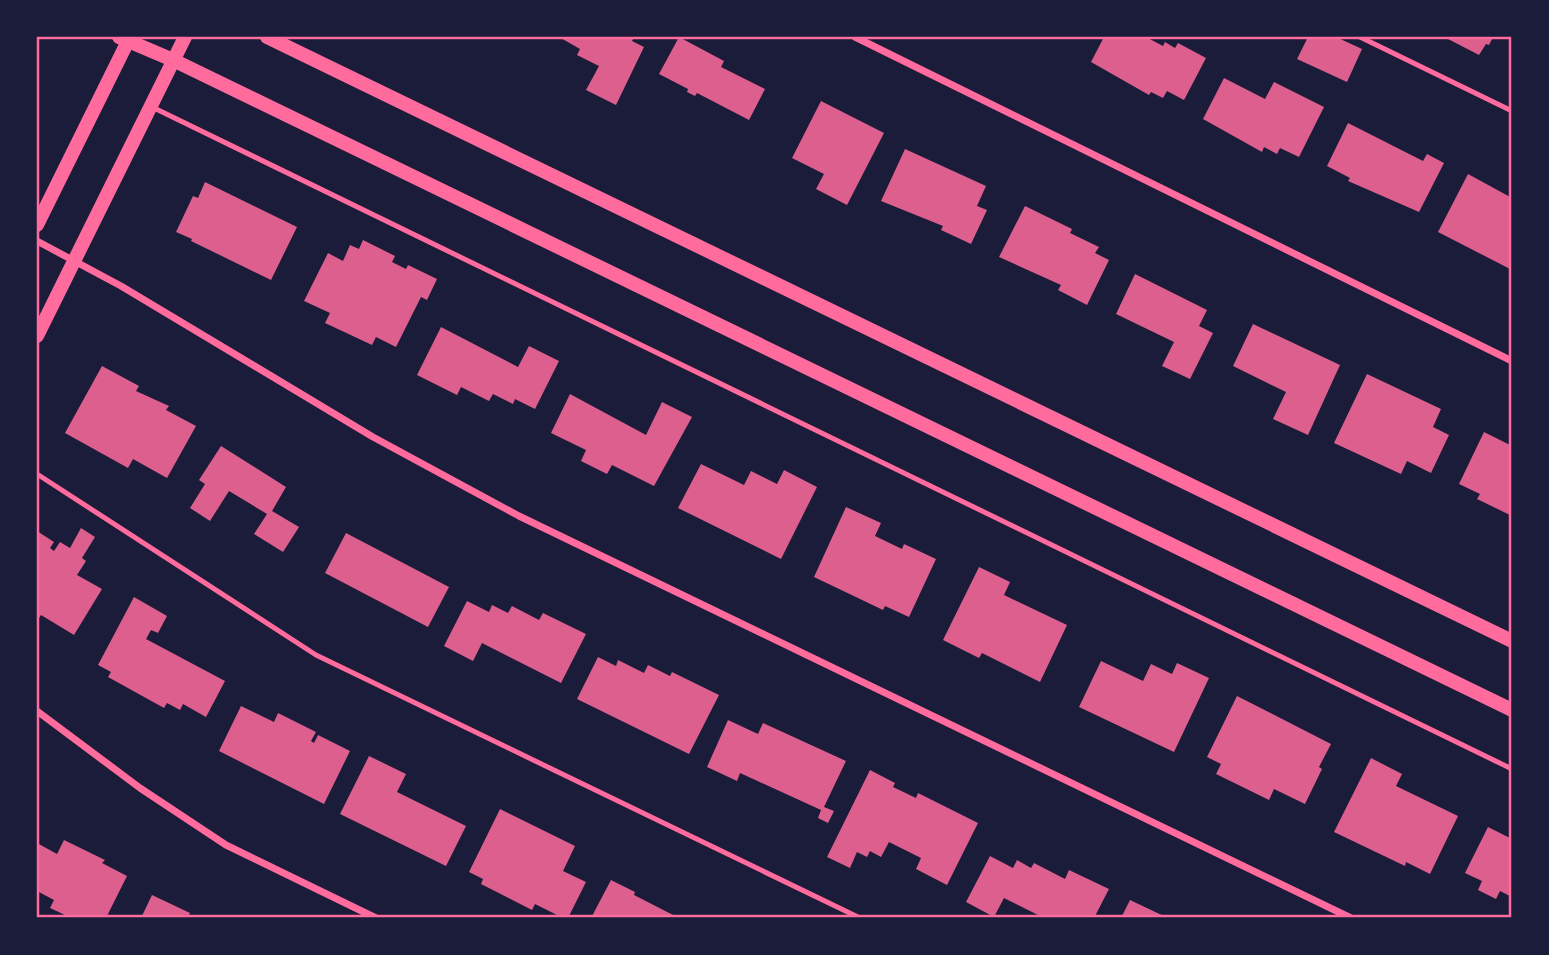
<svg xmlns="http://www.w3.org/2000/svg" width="1549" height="955" font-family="'Nunito Sans',sans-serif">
  <rect width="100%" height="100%" fill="#1b1b3a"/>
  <g fill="#dd5f8e">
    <path d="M559,37H634L632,41L644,47L616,105L586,90L599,66L577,55L580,49Z"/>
    <path d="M679,37L724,61L721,67L765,89L749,120L697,93L695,96L687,92L688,89L659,74Z"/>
    <path d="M1104,37H1146L1163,46L1165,42L1175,48L1178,43L1206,58L1184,100L1167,91L1163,98L1151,92L1149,95L1091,62Z"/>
    <path d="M1308,37H1336L1362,49L1347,82L1297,59Z"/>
    <path d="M1449,37H1493L1489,45L1486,44L1479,55L1448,39Z"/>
    <path d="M1224,78L1265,99L1274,82L1324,107L1299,157L1280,148L1277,154L1264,147L1262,152L1203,119Z"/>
    <path d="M821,101L884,133L847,205L816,189L824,174L792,158Z"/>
    <path d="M1348,123L1423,161L1427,154L1444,163L1419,212L1348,181L1350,178L1327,166Z"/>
    <path d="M905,149L986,186L977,206L987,210L971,244L941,230L943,226L881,201Z"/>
    <path d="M1468,174L1512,198V270L1438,232Z"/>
    <path d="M205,182L297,227L271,280L191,241L192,239L176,232L193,196L198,198Z"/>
    <path d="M1025,206L1072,229L1070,233L1099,247L1095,253L1109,260L1087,305L1058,290L1061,285L999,257Z"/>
    <path d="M363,240L395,256L392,262L406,269L408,265L437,279L427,300L421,297L396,347L376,337L372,345L325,323L330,313L304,301L328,253L343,261L350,245L359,249Z"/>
    <path d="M1135,274L1207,310L1199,326L1213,333L1190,379L1162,366L1174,342L1116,314Z"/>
    <path d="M1253,324L1340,365L1308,435L1273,419L1286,392L1233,366Z"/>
    <path d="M441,327L518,367L529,346L559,361L535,409L515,399L513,404L493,394L489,401L461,387L457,395L417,375Z"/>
    <path d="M102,366L139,386L136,391L169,406L166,410L196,426L167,478L133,459L128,468L65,433Z"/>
    <path d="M1367,374L1441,409L1433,427L1449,435L1431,473L1407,461L1401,474L1334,443Z"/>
    <path d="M570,394L646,435L662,402L692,417L654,486L612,465L607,474L581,461L586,450L551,433Z"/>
    <path d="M1484,432L1512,446V516L1477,499L1480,494L1459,484Z"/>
    <path d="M221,446L286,487L272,511L299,527L283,552L254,534L267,514L229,491L210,521L190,508L205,484L199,480Z"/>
    <path d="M701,464L744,485L751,471L777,484L784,470L817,487L781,559L678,508Z"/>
    <path d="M846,507L881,523L875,536L902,549L904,544L936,559L909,617L885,606L883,610L814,577Z"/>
    <path d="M81,528L95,537L82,558L86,561L77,575L102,589L74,635L41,615L37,621V531L54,542L50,548L54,551L60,542L70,548Z"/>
    <path d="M346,533L449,587L428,627L325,573Z"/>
    <path d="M979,567L1010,582L1004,595L1067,625L1040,682L982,653L979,658L943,640Z"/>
    <path d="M134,597L167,616L158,633L151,630L146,639L225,681L206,717L183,704L180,710L167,703L164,708L108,677L111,672L98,665Z"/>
    <path d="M467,601L489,612L492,605L508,613L512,606L539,620L543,613L586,634L561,683L482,643L473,661L444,646Z"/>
    <path d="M598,657L616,666L618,660L644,673L648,665L670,676L672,672L719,695L689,754L577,699Z"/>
    <path d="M1101,661L1143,681L1151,664L1172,674L1177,663L1209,678L1174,752L1079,707Z"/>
    <path d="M1237,696L1331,744L1319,767L1322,769L1305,804L1274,789L1269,800L1216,774L1221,764L1207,757Z"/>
    <path d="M241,706L274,722L278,713L316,732L311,741L314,743L318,735L350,751L324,804L219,751Z"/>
    <path d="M728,720L758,734L763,723L846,761L824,807L834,811L828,823L818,818L821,810L740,773L737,781L707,767Z"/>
    <path d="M369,756L406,774L397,792L466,826L446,866L340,814Z"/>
    <path d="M1371,758L1402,774L1396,786L1458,816L1430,874L1406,862L1405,866L1334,832Z"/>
    <path d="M870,770L895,783L893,787L916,798L918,793L978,823L947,885L916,869L921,858L889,842L881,857L870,851L867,857L857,852L850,868L827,857Z"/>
    <path d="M500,809L575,846L563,871L586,882L568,918H563L535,904L532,910L481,884L483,879L469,872Z"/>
    <path d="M1488,827L1512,839V897L1500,891L1496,899L1478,890L1482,881L1465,873Z"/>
    <path d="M64,840L105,860L102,863L127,876L106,918H63L65,915L50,908L54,900L37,891V843L57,854Z"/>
    <path d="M990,856L1013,868L1017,860L1031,868L1034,863L1065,879L1069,870L1109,889L1094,918H1044L1004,898L994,917L966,902Z"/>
    <path d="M611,880L635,892L634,895L679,918H591Z"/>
    <path d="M152,895L190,913L187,918H141Z"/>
    <path d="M1130,900L1168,918H1121Z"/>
  </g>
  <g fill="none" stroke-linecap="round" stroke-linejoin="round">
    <g stroke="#ff6b9d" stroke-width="5">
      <path d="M1360,37L1512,111"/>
      <path d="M152,107L1512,769"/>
      <path d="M37,474L316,655L860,918"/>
    </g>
    <g stroke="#ff6b9d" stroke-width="7">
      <path d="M855,37L1512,361"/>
      <path d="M37,241L121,286L373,437L519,516L1351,918"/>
      <path d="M37,711L140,788L226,845L376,918"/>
    </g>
    <g stroke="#ff6b9d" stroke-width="14">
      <path d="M119,37L173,60L1512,710"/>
      <path d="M267,37L1512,641"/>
      <path d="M37,225L130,37"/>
      <path d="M37,336L185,37"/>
    </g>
  </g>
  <rect width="1549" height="955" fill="none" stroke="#1b1b3a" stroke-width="77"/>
  <rect x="38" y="38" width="1472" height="878" fill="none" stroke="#ff6b9d" stroke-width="2.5"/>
</svg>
